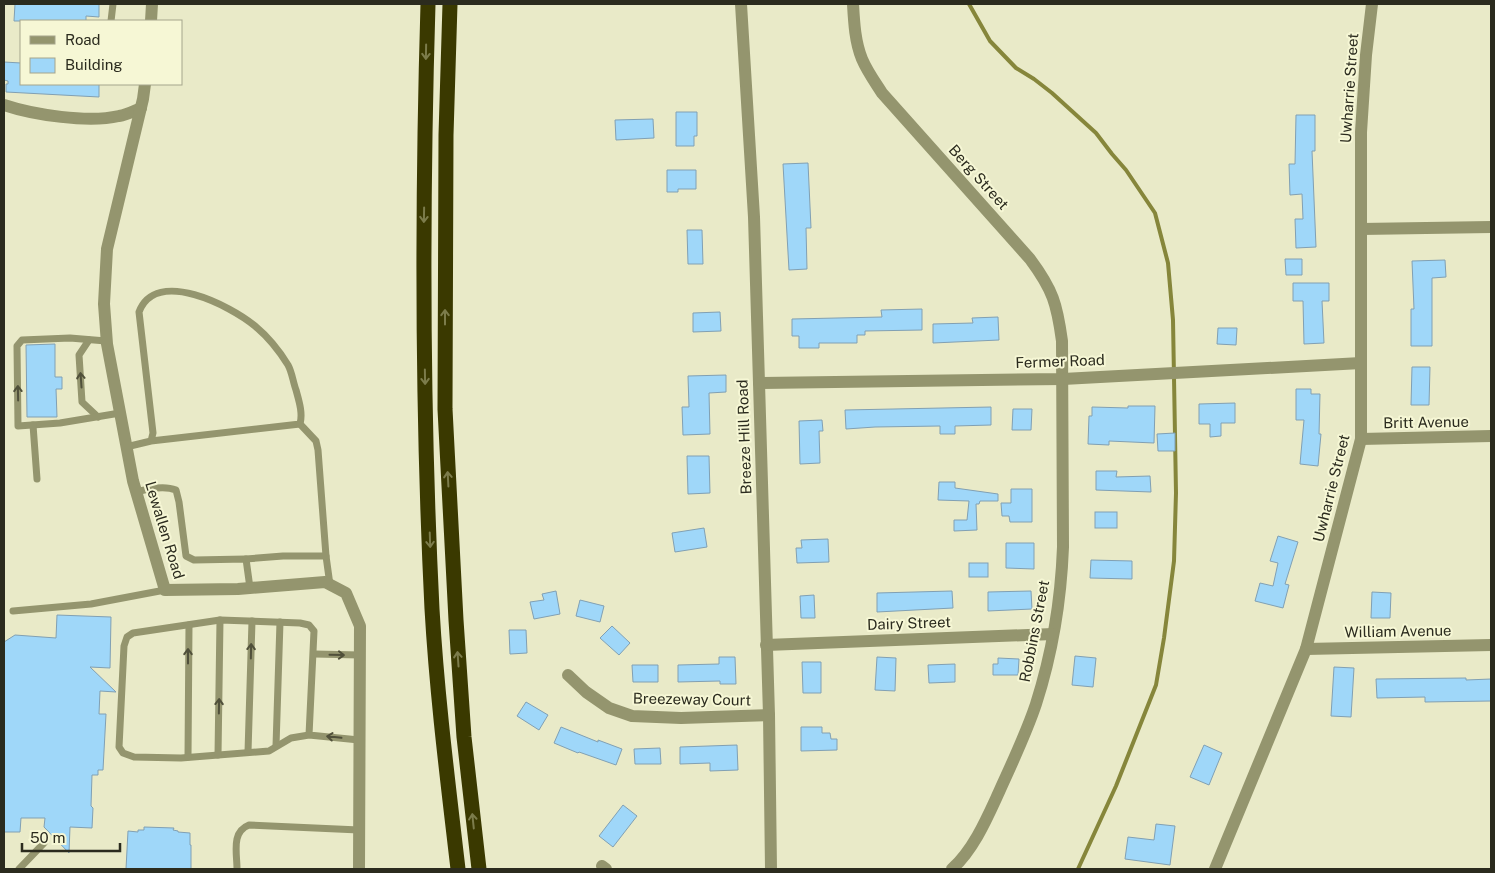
<svg xmlns="http://www.w3.org/2000/svg" width="1495" height="873" font-family="'Public Sans',sans-serif">
  <rect width="100%" height="100%" fill="#e9eac8"/>
  <g fill="none" stroke-linecap="round" stroke-linejoin="round">
    <path stroke="#86863b" stroke-width="4" d="M969,4L990,41L1016,68L1034,79L1052,93L1096,133L1112,154L1126,170L1155,213L1168,263L1173,320L1176,493L1174,561L1164,638L1156,685L1116,786L1078,869"/>
  </g>
  <g fill="#9fd7f9" stroke="#81a0b3">
    <path d="M15,4H99V17L86,16V21H14Z"/>
    <path d="M4,62L21,63V84H99V97L6,92V84H8V81L4,80Z"/>
    <path d="M676,112H697V136H694V146H676Z"/>
    <path d="M1296,115H1315V151H1312L1316,247L1296,248L1295,219H1303L1302,194L1290,195L1289,164H1295Z"/>
    <path d="M653,119L654,138L616,140L615,120Z"/>
    <path d="M808,163L811,228H806L807,269L789,270L783,164Z"/>
    <path d="M667,170H696V189H678V192H667Z"/>
    <path d="M687,230H702L703,264H688Z"/>
    <path d="M1285,259H1302V275H1286Z"/>
    <path d="M1445,260L1446,277L1432,278V346H1411V309H1414L1412,261Z"/>
    <path d="M1293,283H1329V301H1322L1324,343L1304,344L1303,301H1293Z"/>
    <path d="M922,309V330L865,331V335H857V343H819V348H799V336H792V319L882,317L881,310Z"/>
    <path d="M720,312L721,331L693,332V313Z"/>
    <path d="M998,317L999,340L933,343V324L973,323L972,318Z"/>
    <path d="M1218,328H1237L1236,345L1217,344Z"/>
    <path d="M55,344V377H62V389H56L57,417H27L26,345Z"/>
    <path d="M1412,367H1430L1429,405H1411Z"/>
    <path d="M726,375V392L709,393L710,434L683,435L682,407H689L688,376Z"/>
    <path d="M1296,389H1311V394H1320L1319,434H1321L1318,466L1300,464L1304,420H1296Z"/>
    <path d="M1235,403V423H1221V436L1210,437V424H1199V404Z"/>
    <path d="M1128,406H1155L1154,443L1109,441V445L1088,444L1089,416H1092V407L1128,408Z"/>
    <path d="M991,407V425L955,426V434H940V426L875,427L846,429L845,410Z"/>
    <path d="M1013,409H1032L1031,430H1012Z"/>
    <path d="M822,420L823,431H819L820,463L800,464L799,421Z"/>
    <path d="M1175,433V451H1158L1157,434Z"/>
    <path d="M687,456H709L710,493L688,494Z"/>
    <path d="M1096,471H1117L1116,477L1150,476L1151,492L1096,490Z"/>
    <path d="M939,482H955V488L998,494V501H980L979,504H976L977,530L954,531V520H967L969,501L938,500Z"/>
    <path d="M1011,489H1032V522H1010L1009,516H1002L1001,503H1011Z"/>
    <rect x="1095" y="512" width="22" height="16"/>
    <path d="M704,528L707,547L675,552L672,533Z"/>
    <path d="M1278,536L1298,542L1285,584L1289,585L1283,608L1255,601L1260,583L1273,586L1278,563L1270,561Z"/>
    <path d="M828,539L829,562L797,563L796,548H802L801,540Z"/>
    <path d="M1006,543H1034V569L1006,568Z"/>
    <path d="M1091,560L1132,561V579L1090,578Z"/>
    <rect x="969" y="563" width="19" height="14"/>
    <path d="M556,591L560,614L534,619L530,602L544,600L542,594Z"/>
    <path d="M952,591L953,608L877,612V593Z"/>
    <path d="M1031,591L1032,609L988,611V592Z"/>
    <path d="M1372,592L1391,593L1390,618H1371Z"/>
    <path d="M814,595L815,618H801L800,596Z"/>
    <path d="M580,600L604,606L600,622L576,616Z"/>
    <path d="M57,615L111,617L110,668L90,667L116,692L100,691L99,714H106L103,770H98V775H92L91,806L93,808L92,828L70,827L69,853L44,827L45,818H21L20,832H4V642L15,635L56,638Z"/>
    <path d="M612,626L630,643L619,655L600,638Z"/>
    <path d="M509,630H526L527,653L510,654Z"/>
    <path d="M1075,656L1096,658L1093,687L1072,685Z"/>
    <path d="M719,657H735L736,684H720V681L678,682V665L719,664Z"/>
    <path d="M877,657L896,658L895,691L875,690Z"/>
    <path d="M998,658L1019,659L1018,675H993V664H998Z"/>
    <path d="M802,662H821V693H803Z"/>
    <path d="M955,664V682L929,683L928,665Z"/>
    <path d="M632,665H658V682H633Z"/>
    <path d="M1334,667L1354,668L1351,717L1331,716Z"/>
    <path d="M1466,678V680L1491,679V701L1425,702V697L1377,698L1376,679Z"/>
    <path d="M526,702L548,715L539,730L517,716Z"/>
    <path d="M561,727L598,742V740L622,749L616,765L579,752L578,753L554,743Z"/>
    <path d="M801,727H822V733H830L831,739H837V750L801,751Z"/>
    <path d="M737,745L738,770L710,771V763L680,764V747Z"/>
    <path d="M1204,745L1222,753L1209,785L1190,777Z"/>
    <path d="M660,748L661,764H635L634,749Z"/>
    <path d="M623,805L637,816L613,847L599,836Z"/>
    <path d="M1156,824L1175,826L1170,865L1125,859L1128,837L1154,840Z"/>
    <path d="M144,827L174,828L173,830L178,831V832L190,833V845H191V869H126L128,831L138,832V830H144Z"/>
  </g>
  <g fill="none" stroke-linecap="round" stroke-linejoin="round">
    <g stroke="#94956e" stroke-width="7">
      <path d="M111,21L113,4"/>
      <path d="M89,340L79,355L82,402L98,417"/>
      <path d="M106,341L70,338L22,340L17,346L18,426L60,423L120,413"/>
      <path d="M33,425L37,479"/>
      <path d="M126,447L151,441L153,433L139,312C156,267 231,306 255,326C267,336 280,352 288,365C292,372 293,382 296,390C299,401 303,413 300,424L151,441"/>
      <path d="M136,492C148,489 164,485 176,490L179,502L186,556L194,560L246,559L250,588"/>
      <path d="M326,556L330,585"/>
      <path d="M246,559L283,556H326L318,450L316,441L300,424"/>
      <path d="M13,611L91,604L165,590"/>
      <path d="M314,654L360,655"/>
      <path d="M309,735L314,631L309,625L300,623L220,620L133,633L127,637L124,646L119,747L123,753L134,757L181,758L269,751L291,738L309,735L359,740"/>
      <path d="M276,746L280,622"/>
      <path d="M248,752L252,621"/>
      <path d="M218,755L220,620"/>
      <path d="M188,757L189,625"/>
      <path d="M19,869L44,843"/>
      <path d="M237,869C237,853 231,832 249,825L359,830"/>
    </g>
    <g stroke="#94956e" stroke-width="12">
      <path d="M741,4L754,217L769,715L771,869"/>
      <path d="M853,4C854,22 855,42 862,59C867,71 875,82 882,93L1030,259C1053,290 1057,304 1062,341L1063,547C1061,600 1052,654 1036,704C1026,734 1012,763 999,792C987,818 974,849 952,869"/>
      <path d="M4,105C34,115 88,123 119,116C126,115 134,111 141,108"/>
      <path d="M1361,229L1491,227"/>
      <path d="M759,383L1063,379L1361,363"/>
      <path d="M1361,439L1491,436"/>
      <path d="M766,645L1053,634"/>
      <path d="M1306,649L1491,645"/>
      <path d="M568,675L586,692L609,708L632,716L681,718L769,715"/>
      <path d="M602,866L606,869"/>
    </g>
    <g stroke="#94956e" stroke-width="12">
      <path d="M151,21L152,4"/>
      <path d="M145,84L143,99L107,249L104,304L107,344L133,481L165,590L238,589L325,582L346,593L360,626L359,869"/>
      <path d="M1215,869L1306,649L1361,439V132L1366,55L1372,4"/>
    </g>
    <g stroke="#3a3900" stroke-width="15">
      <path d="M428,4C422,205 422,408 432,609C437,696 448,783 458,869"/>
      <path d="M450,4L446,135L445,409L456,620L464,737L479,869"/>
    </g>
  </g>
  <defs><path id="oneway-shaft" d="M-6 0H5M1.5-3L5.5 0L1.5 3" fill="none" stroke-width="1.6" stroke-linecap="round" stroke-linejoin="round" transform="scale(1.25)"/></defs>
  <g stroke="#7c7c4b">
    <use href="#oneway-shaft" transform="translate(426 52) rotate(91)"/>
    <use href="#oneway-shaft" transform="translate(424 215) rotate(91)"/>
    <use href="#oneway-shaft" transform="translate(445 317) rotate(-90)"/>
    <use href="#oneway-shaft" transform="translate(425 377) rotate(89)"/>
    <use href="#oneway-shaft" transform="translate(448 479) rotate(-93)"/>
    <use href="#oneway-shaft" transform="translate(430 540) rotate(88)"/>
    <use href="#oneway-shaft" transform="translate(458 659) rotate(-94)"/>
    <use href="#oneway-shaft" transform="translate(473 821) rotate(-96)"/>
  </g>
  <g stroke="#50503a">
    <use href="#oneway-shaft" transform="translate(81 380) rotate(-94)"/>
    <use href="#oneway-shaft" transform="translate(18 393) rotate(-91)"/>
    <use href="#oneway-shaft" transform="translate(251 651) rotate(-89)"/>
    <use href="#oneway-shaft" transform="translate(337 655) rotate(1)"/>
    <use href="#oneway-shaft" transform="translate(188 656) rotate(-90)"/>
    <use href="#oneway-shaft" transform="translate(219 706) rotate(-89)"/>
    <use href="#oneway-shaft" transform="translate(334 737) rotate(-174)"/>
  </g>
  <g text-anchor="middle" dominant-baseline="central" stroke-width="4" stroke-linejoin="round" paint-order="stroke">
    <g font-size="15" fill="#2b2b1e" stroke="#f6f7d5">
      <text transform="translate(1349 88) rotate(-86)">Uwharrie Street</text>
      <text transform="translate(979 177) rotate(48)">Berg Street</text>
      <text transform="translate(1060 361) rotate(-2)">Fermer Road</text>
      <text transform="translate(1426 422) rotate(-1)">Britt Avenue</text>
      <text transform="translate(744 437) rotate(-92)">Breeze Hill Road</text>
      <text transform="translate(1331 488) rotate(-76)">Uwharrie Street</text>
      <text transform="translate(165 530) rotate(73)">Lewallen Road</text>
      <text transform="translate(909 623) rotate(-2)">Dairy Street</text>
      <text transform="translate(1034 631) rotate(-79)">Robbins Street</text>
      <text transform="translate(1398 631) rotate(-1)">William Avenue</text>
      <text transform="translate(692 699) rotate(1)">Breezeway Court</text>
    </g>
  </g>
  <rect width="1495" height="873" fill="none" stroke="#2b2b1e" stroke-width="10"/>
  <rect x="20" y="20" width="162" height="65" fill="#f6f7d5" stroke="#a5a58c"/>
  <rect x="30" y="36" width="25" height="8" fill="#94956e" stroke="#a5a58c"/>
  <text x="65" y="45" font-size="15" fill="#2b2b1e">Road</text>
  <rect x="30" y="58" width="25" height="15" fill="#9fd7f9" stroke="#a5a58c"/>
  <text x="65" y="70" font-size="15" fill="#2b2b1e">Building</text>
  <path d="M22 843v8h98v-8" fill="none" stroke="#2b2b1e" stroke-width="2.5"/>
  <text x="30" y="843" font-size="15" fill="#2b2b1e" stroke="#f6f7d5" stroke-width="4" paint-order="stroke">50 m</text>
</svg>
